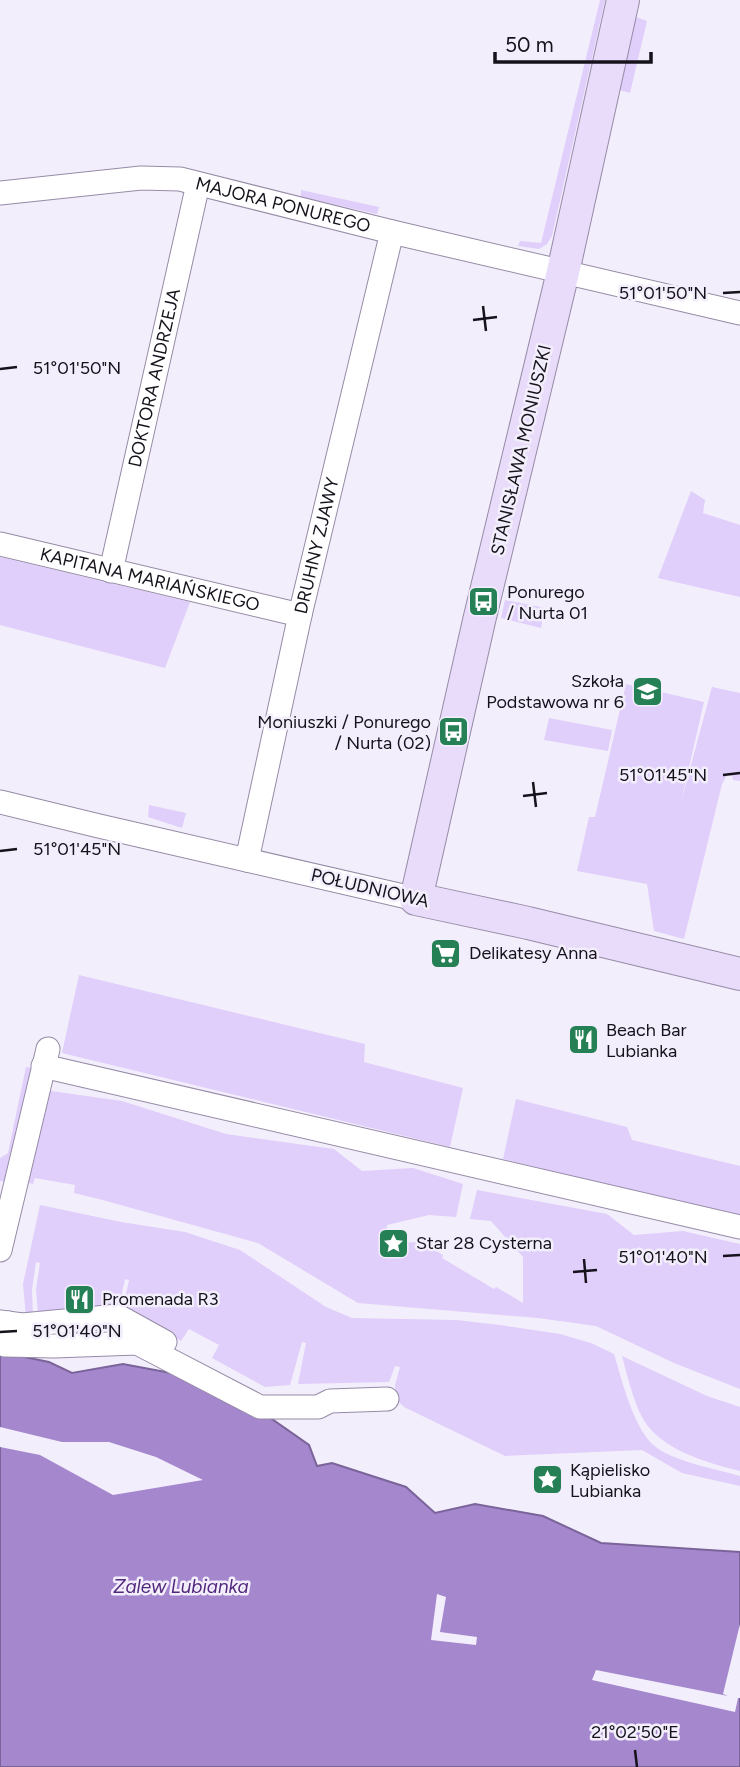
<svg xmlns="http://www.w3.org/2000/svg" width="740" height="1767" font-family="Figtree,sans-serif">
  <rect width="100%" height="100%" fill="#f3eefb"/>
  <g fill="#e0cefb">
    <path d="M600,0H605L552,236L547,244L539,249L518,246L520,241L541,243Z"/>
    <path d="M636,17L647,21L630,93L619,90Z"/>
    <path d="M301,190L379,207L377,214L301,197Z"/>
    <path d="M691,491L705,500L703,513L740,525V597L658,578Z"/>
    <path d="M0,557L190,602L165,668L0,625Z"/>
    <path d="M505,600L545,608L541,628L501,618Z"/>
    <path d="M626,684L704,702L681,802L712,687L740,693V781L733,780L732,776L727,775L722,784L684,939L654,931L647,884L577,871L589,817H595Z"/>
    <path d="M549,718L612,730L608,751L544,740Z"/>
    <path d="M149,805L186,813L182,828L148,817Z"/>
    <path d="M79,975L365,1044L364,1062L463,1088L450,1147L62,1053Z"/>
    <path d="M26,1067L35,1069L7,1182L0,1181V1158L8,1153Z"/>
    <path d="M44,1090L122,1101L226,1134L334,1149L362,1171L413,1168L463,1184L456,1217L429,1215L387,1225L385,1243L422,1242L443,1255L442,1258L494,1289L496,1287L523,1303V1257L491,1221L470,1219L477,1190L607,1214L634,1235L683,1231L740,1244V1389L674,1363L596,1326L538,1318L358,1303L258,1243L99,1199L74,1193L75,1185L35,1178L33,1184L25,1182Z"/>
    <path d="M516,1099L627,1127L632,1140L740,1166V1217L503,1159Z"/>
    <path d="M40,1205L121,1222L185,1232L240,1250L326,1307L352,1318L456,1320L500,1325L560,1334L591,1343L614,1354C622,1380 634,1432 657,1448C677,1462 716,1469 740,1476V1486L682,1473L642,1450L505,1456L404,1407L396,1399L395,1385L400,1367L395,1366L389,1382L298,1384L306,1343L302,1342L290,1385L265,1387L212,1358L219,1345L189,1329L181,1341L123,1308L129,1280L125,1279L119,1307L38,1315L36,1289L40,1263L36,1262L32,1290L33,1316L26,1317L23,1284Z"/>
    <path d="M622,1356L707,1396L740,1407V1471C705,1462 656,1449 640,1413C632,1395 627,1375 622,1356Z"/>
  </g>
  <path fill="#a587ce" stroke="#7a6499" stroke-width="2" d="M0,1352L49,1362L72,1373L123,1364L187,1376L252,1405L309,1445L317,1466L332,1463L406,1487L435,1513L475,1504L543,1516L601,1543L740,1552V1767H0Z"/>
  <g fill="#f3eefb">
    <path d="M0,1427L62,1442H109L156,1457L203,1480L113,1495L40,1455L0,1447Z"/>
    <path d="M437,1594L446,1597L440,1632L477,1637L476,1645L431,1640Z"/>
    <path d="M740,1624V1698H738L735,1712L592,1680L596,1670L728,1696L723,1694Z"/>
  </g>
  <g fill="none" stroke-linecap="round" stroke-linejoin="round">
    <defs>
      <g id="street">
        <path id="s1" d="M0,193L141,178L180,179L392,232L740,313"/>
        <path id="s2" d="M0,544L300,615"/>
        <path id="s3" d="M111,571L198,184"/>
        <path d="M0,802L99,826L416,899"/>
        <path id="s4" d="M247,860L300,615L392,232"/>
        <path d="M43,1066L740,1227"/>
        <path d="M0,1250L48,1049"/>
        <path d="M0,1322L22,1325L118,1316L165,1342"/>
        <path d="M8,1323L5,1345L54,1346L137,1343L260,1407H318L330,1401L387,1399"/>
      </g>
      <path id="secondary" d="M623,0L563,272L479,621L416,899L528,923L740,974"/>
    </defs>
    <use href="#street" stroke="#968ba7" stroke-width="25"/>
    <use href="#secondary" stroke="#968ba7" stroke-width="34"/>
    <use href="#street" stroke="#fff" stroke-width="23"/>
    <use href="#secondary" stroke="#e9dcfb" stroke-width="32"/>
  </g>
  <path fill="none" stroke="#16121c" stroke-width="2.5" d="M723,293L740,292M483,306L486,331M473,320L497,317M0,369L17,367M723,775L740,773M533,782L536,807M523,796L547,793M0,851L17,849M723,1256L740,1255M584,1259L586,1283M573,1272L597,1270M0,1332L17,1331M635,1750L637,1767"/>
  <defs>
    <symbol id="bus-square" viewBox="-11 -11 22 22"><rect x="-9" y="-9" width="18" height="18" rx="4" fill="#258056" stroke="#f3eefb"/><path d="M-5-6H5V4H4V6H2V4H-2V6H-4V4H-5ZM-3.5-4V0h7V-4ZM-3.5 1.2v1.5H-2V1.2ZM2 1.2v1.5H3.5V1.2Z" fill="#fff"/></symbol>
    <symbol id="school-square" viewBox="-11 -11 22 22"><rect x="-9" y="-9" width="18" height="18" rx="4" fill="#258056" stroke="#f3eefb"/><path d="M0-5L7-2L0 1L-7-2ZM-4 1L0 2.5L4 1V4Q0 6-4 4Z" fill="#fff"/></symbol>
    <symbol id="supermarket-square" viewBox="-11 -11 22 22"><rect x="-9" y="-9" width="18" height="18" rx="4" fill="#258056" stroke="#f3eefb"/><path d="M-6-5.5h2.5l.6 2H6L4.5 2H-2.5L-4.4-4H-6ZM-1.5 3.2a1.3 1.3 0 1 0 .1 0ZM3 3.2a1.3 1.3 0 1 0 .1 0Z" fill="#fff"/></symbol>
    <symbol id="restaurant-square" viewBox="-11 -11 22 22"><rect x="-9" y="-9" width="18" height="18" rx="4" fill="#258056" stroke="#f3eefb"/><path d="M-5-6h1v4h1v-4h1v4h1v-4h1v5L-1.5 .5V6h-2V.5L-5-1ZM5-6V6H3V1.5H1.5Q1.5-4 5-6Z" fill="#fff"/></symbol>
    <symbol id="sight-square" viewBox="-11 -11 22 22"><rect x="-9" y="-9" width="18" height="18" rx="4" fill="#258056" stroke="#f3eefb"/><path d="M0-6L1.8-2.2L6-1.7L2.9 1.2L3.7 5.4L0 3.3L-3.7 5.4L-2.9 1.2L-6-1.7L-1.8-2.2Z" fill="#fff"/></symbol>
  </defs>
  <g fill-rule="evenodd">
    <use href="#bus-square" x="466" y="584" width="35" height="35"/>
    <use href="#school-square" x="630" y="674" width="35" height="35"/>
    <use href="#bus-square" x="436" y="714" width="35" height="35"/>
    <use href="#supermarket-square" x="428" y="936" width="35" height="35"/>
    <use href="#restaurant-square" x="566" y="1022" width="35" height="35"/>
    <use href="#sight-square" x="376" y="1226" width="35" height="35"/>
    <use href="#restaurant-square" x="62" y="1282" width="35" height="35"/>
    <use href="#sight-square" x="530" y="1462" width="35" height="35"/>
  </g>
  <g text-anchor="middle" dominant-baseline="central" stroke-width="5" stroke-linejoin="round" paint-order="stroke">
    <g font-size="18" fill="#16121c" stroke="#f3eefb">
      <text stroke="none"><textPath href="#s1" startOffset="287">MAJORA PONUREGO</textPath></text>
      <text stroke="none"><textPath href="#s3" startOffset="198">DOKTORA ANDRZEJA</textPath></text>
      <text transform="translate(521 450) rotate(-77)">STANISŁAWA MONIUSZKI</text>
      <text stroke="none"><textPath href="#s4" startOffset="322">DRUHNY ZJAWY</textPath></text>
      <text stroke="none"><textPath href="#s2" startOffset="154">KAPITANA MARIAŃSKIEGO</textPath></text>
      <text transform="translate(370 888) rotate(13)">POŁUDNIOWA</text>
    </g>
    <g font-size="18" fill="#16121c" stroke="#f3eefb" text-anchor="start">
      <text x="507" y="592">Ponurego<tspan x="507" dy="21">/ Nurta 01</tspan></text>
      <text x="624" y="681" text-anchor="end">Szkoła<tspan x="624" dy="21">Podstawowa nr 6</tspan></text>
      <text x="431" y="722" text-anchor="end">Moniuszki / Ponurego<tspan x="431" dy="21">/ Nurta (02)</tspan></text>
      <text x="469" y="953">Delikatesy Anna</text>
      <text x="606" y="1030">Beach Bar<tspan x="606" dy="21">Lubianka</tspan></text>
      <text x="416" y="1243">Star 28 Cysterna</text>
      <text x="102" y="1299">Promenada R3</text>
      <text x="570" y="1470">Kąpielisko<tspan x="570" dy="21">Lubianka</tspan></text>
    </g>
    <g font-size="19" font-style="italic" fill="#52287d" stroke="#f3eefb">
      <text x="181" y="1586">Zalew Lubianka</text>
    </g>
  </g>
  <g font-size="18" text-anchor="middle" fill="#16121c" stroke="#f3eefb" stroke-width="5" stroke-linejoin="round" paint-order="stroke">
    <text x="663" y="299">51°01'50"N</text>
    <text x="77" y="374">51°01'50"N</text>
    <text x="663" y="781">51°01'45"N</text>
    <text x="77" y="855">51°01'45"N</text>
    <text x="663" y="1263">51°01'40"N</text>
    <text x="77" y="1337">51°01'40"N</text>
    <text x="635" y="1738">21°02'50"E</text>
  </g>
  <path d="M495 52v10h156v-10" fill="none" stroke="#16121c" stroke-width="3.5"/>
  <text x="505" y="52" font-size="21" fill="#16121c" stroke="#f3eefb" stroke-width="5" paint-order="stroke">50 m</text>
</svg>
